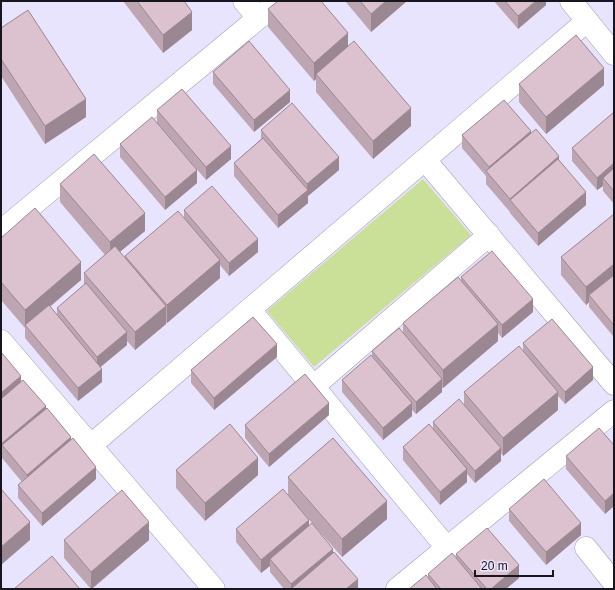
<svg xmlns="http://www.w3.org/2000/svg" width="615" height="590" font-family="Arial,sans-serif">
  <rect width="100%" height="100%" fill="#e9e4fe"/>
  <path fill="#cadf98" d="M423,179L471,235L314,367L267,311Z"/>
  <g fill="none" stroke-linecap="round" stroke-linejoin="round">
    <defs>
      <g id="minor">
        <path d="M244,1L258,18"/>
        <path d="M571,1L614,54"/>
        <path d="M425,160L614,384"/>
        <path d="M1,231L279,1"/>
        <path d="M250,310L447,548"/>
        <path d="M1,341L214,589"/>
        <path d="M314,386L489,235"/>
        <path d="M90,446L587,21"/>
        <path d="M586,548L614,583"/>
        <path d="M397,589L614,411"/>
      </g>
    </defs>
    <use href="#minor" stroke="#9f9bb3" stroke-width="23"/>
    <use href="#minor" stroke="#fff" stroke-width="22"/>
  </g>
  <g fill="#bda6b2">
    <path d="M123,1H184L192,30L163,53Z"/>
    <path d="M345,1H407L371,32Z"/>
    <path d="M494,1H546V5L518,29Z"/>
    <path d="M268,9L348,46L411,126L373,159L316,92V79L314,81L268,27Z"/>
    <path d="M1,28L86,117L45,144L1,76Z"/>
    <path d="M213,72L290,102L254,132L213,84Z"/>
    <path d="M519,84L604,85L546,134L519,102Z"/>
    <path d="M157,110L231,159L206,180L157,123Z"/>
    <path d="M614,112V204L603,191V186L597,190L572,161V148Z"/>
    <path d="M261,130L339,170L308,196V203L278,228L234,176V163L261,139Z"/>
    <path d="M531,133L559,161L586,205L538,246L510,213V211V212L486,184V176L462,148V135Z"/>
    <path d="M120,144L197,183L165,210L120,157Z"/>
    <path d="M60,184L145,231L120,252L125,258V256L184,218V210L258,252L229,276L220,265V278L167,323L166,322V324L135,350L127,341V345L100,367L102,382L78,401L25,338V327V328L1,300V238L81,280L50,307L57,315V308L84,285V273L105,255L60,202Z"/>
    <path d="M614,214V341L613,340V336L589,307V302L586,305L561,275V257Z"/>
    <path d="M461,277L533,312L502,338L498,333V341L443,388H442V392L416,414L412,410V416L383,440L342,392V380L372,357V351L403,333V323L461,281Z"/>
    <path d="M523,343L593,380L565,404L558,396V410L503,456L501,453V461L475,483L467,474V482L440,505L403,460V447L433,429V422L464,405V392L523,351Z"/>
    <path d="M1,352L21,381L46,408L71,440L96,479L42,526L18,498V485L22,482L2,458Z"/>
    <path d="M277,357L214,410L191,383V370Z"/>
    <path d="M329,415L269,467L245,438V425Z"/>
    <path d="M614,445V506L605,514L566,469V456Z"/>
    <path d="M176,470L258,475L205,521L176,488Z"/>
    <path d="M288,477L387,519L342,557L289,497L309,525L333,553L358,589H284L270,572V566L261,573L236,542V529L288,495Z"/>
    <path d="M509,509L581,535L546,565L509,521Z"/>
    <path d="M64,540H149L92,589H91L64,558Z"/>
    <path d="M456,554L519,578L506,589H409L428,578V574L456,558Z"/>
  </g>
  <g fill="#9a8791">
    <path d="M386,1H407L371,32V14Z"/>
    <path d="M536,1H546V5L518,29V16Z"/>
    <path d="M192,12V30L163,53V35Z"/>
    <path d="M348,33V51L316,74V79L314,81V63Z"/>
    <path d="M604,68V85L546,134V117Z"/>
    <path d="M290,90V102L254,132V120Z"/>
    <path d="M86,99V117L45,144V126Z"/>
    <path d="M411,108V126L373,159V141Z"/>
    <path d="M531,131V144L489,175V167Z"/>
    <path d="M231,146V159L206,180V167Z"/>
    <path d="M559,156V169L510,200V212V199Z"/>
    <path d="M339,157V170L308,196V203L278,228V215L307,190V184Z"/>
    <path d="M614,163V176L603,178V186L597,190V178Z"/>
    <path d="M197,170V183L165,210V197Z"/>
    <path d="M586,192V205L538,246V233Z"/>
    <path d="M145,213V231L110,260V242Z"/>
    <path d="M258,239V252L229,276V263Z"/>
    <path d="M220,260V278L167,323V305Z"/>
    <path d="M81,262V280L26,326L25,325V328V310Z"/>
    <path d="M614,264V282L589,295V302L586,305V287Z"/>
    <path d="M533,299V312L502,338V325Z"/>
    <path d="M166,306V324L135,350V332Z"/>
    <path d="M498,324V341L443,388V370Z"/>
    <path d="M127,332V345L97,370V357Z"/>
    <path d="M277,344V357L214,410V398Z"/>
    <path d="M593,367V380L565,404V392Z"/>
    <path d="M102,369V382L78,401V388Z"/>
    <path d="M21,376V389L1,406V393Z"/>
    <path d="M442,379V392L416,414V402Z"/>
    <path d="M558,392V410L503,456V438Z"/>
    <path d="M329,403V415L269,467V454Z"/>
    <path d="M412,403V416L383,440V428Z"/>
    <path d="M46,406V418L2,445V456L1,457V444Z"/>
    <path d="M71,437V449L27,488V475Z"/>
    <path d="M501,448V461L475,483V471Z"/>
    <path d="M258,458V475L205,521V503Z"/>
    <path d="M96,467V479L42,526V513Z"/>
    <path d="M467,469V482L440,505V492Z"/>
    <path d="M614,493V506L605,514V501Z"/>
    <path d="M387,501V519L342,557V539Z"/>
    <path d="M309,520V533L270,559V566L261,573V560Z"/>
    <path d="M30,522V540L1,565V547Z"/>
    <path d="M149,522V540L91,589V572Z"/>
    <path d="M581,523V535L546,565V552Z"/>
    <path d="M333,549V561L291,589V584Z"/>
    <path d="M519,565V578L506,589H491Z"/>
    <path d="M358,579V589H346Z"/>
  </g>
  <g fill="#dcc1cf" stroke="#9a8791">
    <path d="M137,1H184L192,12L163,35Z"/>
    <path d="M278,1H321L348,33L314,63L268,9Z"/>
    <path d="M360,1H386L371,14Z"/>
    <path d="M505,1H536L518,16Z"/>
    <path d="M28,10L86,99L45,126L1,59V28Z"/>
    <path d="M576,35L604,68L546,117L519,84Z"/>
    <path d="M249,41L290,90L254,120L213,72Z"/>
    <path d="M354,41L411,108L373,141L316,74Z"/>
    <path d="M182,89L231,146L206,167L157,110Z"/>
    <path d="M504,100L531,131L489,167L462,135Z"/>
    <path d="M292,103L339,157L307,184L261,130Z"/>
    <path d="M614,112V163L597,178L572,148Z"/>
    <path d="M152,117L197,170L165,197L120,144Z"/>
    <path d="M536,129L559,156L510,199L486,171Z"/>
    <path d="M263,138L308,190L278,215L234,163Z"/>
    <path d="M94,154L145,213L110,242L60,184Z"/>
    <path d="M558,159L586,192L538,233L510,200Z"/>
    <path d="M614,168V191L603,178Z"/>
    <path d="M212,186L258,239L229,263L184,210Z"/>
    <path d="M35,208L81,262L25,310L1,282V238Z"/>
    <path d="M178,211L220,260L167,305L125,256Z"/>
    <path d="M614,214V264L586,287L561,257Z"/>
    <path d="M115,246L166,306L135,332L84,273Z"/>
    <path d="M492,251L533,299L502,325L461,277Z"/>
    <path d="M614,275V321L613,324L589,295Z"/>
    <path d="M458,277L498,324L443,370L403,323Z"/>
    <path d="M86,283L127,332L97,357L57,308Z"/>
    <path d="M49,305L102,369L78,388L25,325Z"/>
    <path d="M253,317L277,344L214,398L191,370Z"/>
    <path d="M552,319L593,367L565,392L523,343Z"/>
    <path d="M399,328L442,379L416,402L372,351Z"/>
    <path d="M519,346L558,392L503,438L464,392Z"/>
    <path d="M1,352L21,376L1,393Z"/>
    <path d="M371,355L412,403L383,428L342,380Z"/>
    <path d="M305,374L329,403L269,454L245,425Z"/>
    <path d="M23,380L46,406L1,444V399Z"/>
    <path d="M459,399L501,448L475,471L433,422Z"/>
    <path d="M47,408L71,437L27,475L2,445Z"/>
    <path d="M230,424L258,458L205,503L176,470Z"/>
    <path d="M429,424L467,469L440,492L403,447Z"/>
    <path d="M599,428L614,445V493L605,501L566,456Z"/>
    <path d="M73,438L96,467L42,513L18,485Z"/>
    <path d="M333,438L387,501L342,539L288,477Z"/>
    <path d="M544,479L581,523L546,552L509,509Z"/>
    <path d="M1,489L30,522L1,547Z"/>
    <path d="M283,489L309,520L261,560L236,529Z"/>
    <path d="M122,490L149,522L91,572L64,540Z"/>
    <path d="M312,523L333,549L291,584L270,559Z"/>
    <path d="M487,528L519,565L491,589H487L456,554Z"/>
    <path d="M334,552L358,579L346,589H291Z"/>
    <path d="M452,553L482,589H441L428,574Z"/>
    <path d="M52,556L79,588L78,589H14Z"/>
    <path d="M426,575L437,589H409Z"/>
  </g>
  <rect width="615" height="590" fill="none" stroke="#17151e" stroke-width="4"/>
  <path d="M475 570v6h78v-6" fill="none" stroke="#17151e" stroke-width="2"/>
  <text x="481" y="570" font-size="12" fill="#17151e" stroke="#e9e4fe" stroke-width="3" paint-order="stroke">20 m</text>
</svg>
